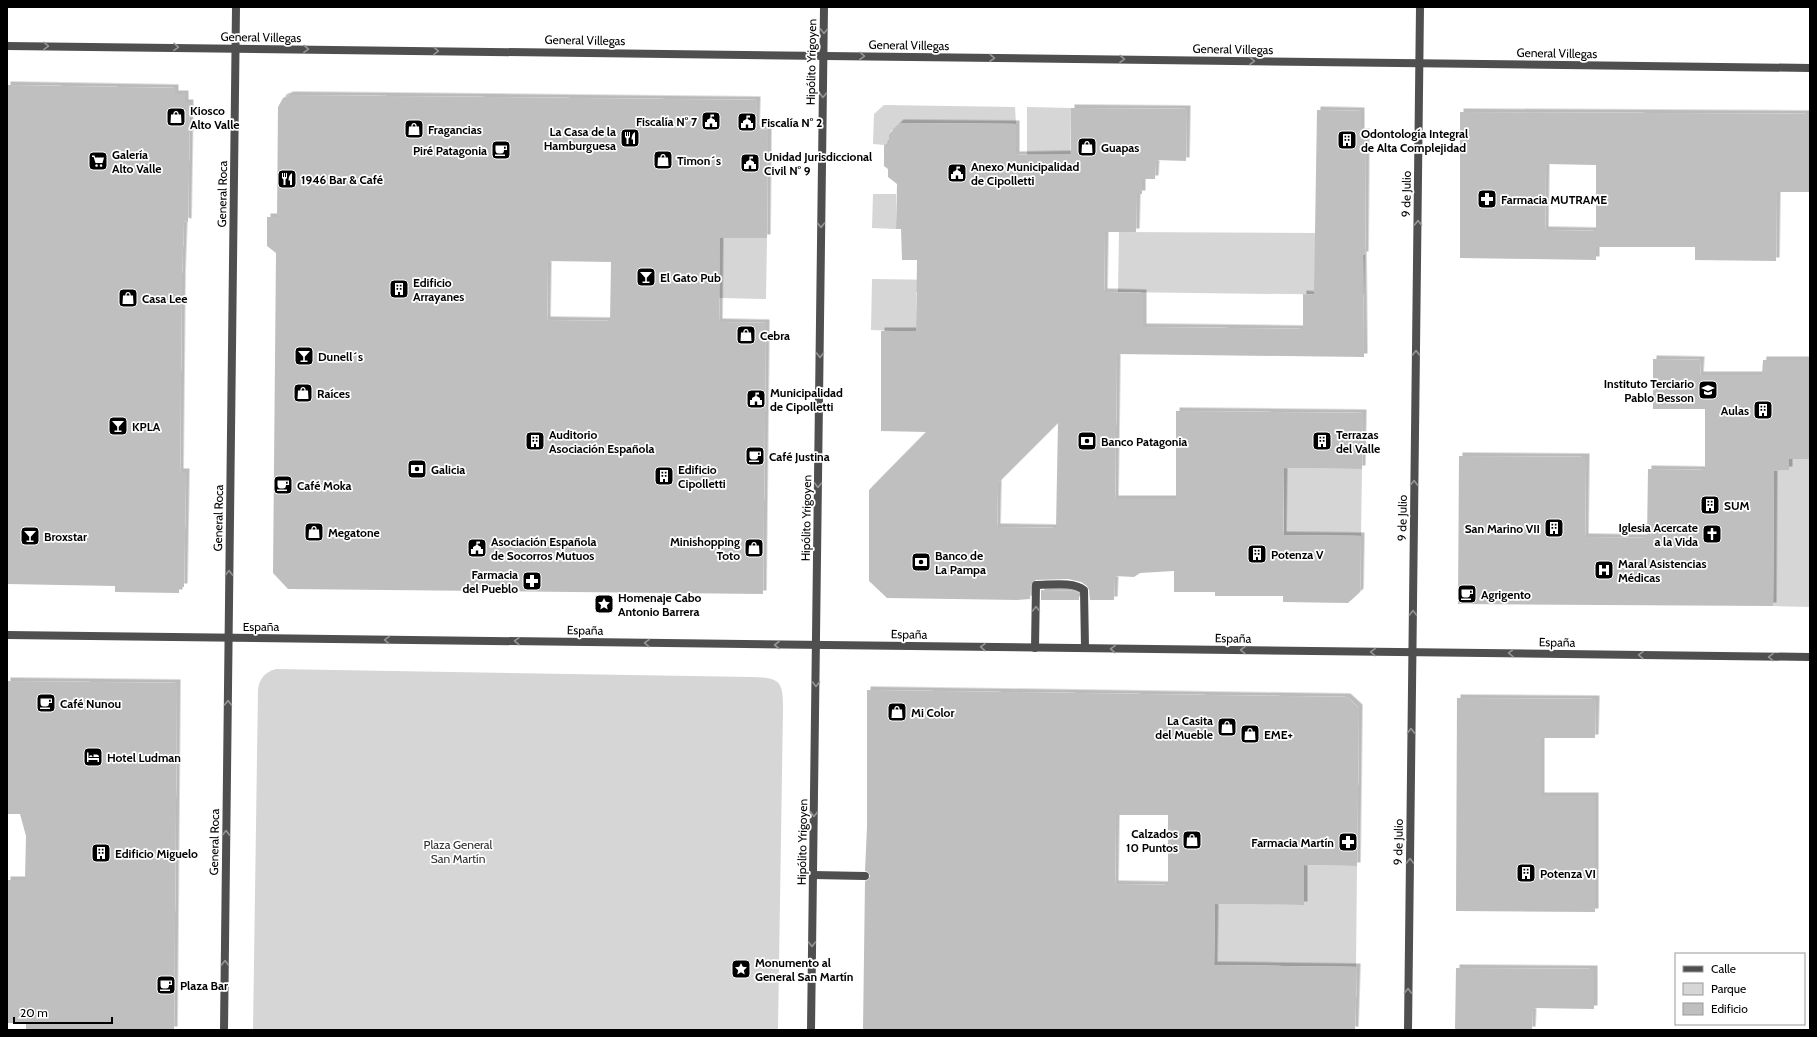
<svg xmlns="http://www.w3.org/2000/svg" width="1817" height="1037" font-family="Cabin,sans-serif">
  <defs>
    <filter id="shadow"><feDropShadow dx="3.5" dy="-3.5" stdDeviation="0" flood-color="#0004"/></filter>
  </defs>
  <rect width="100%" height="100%" fill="#fff"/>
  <g fill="#d6d6d6">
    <path d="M884,105L1015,107L1016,124L905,123V130H892L889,134V142L884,145L873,144L874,114Z"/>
    <path d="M1027,107L1071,108L1070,202L1027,155Z"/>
    <path d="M873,194H896V229L872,228Z"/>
    <path d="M1119,232L1315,233L1365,255L1364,295L1118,292Z"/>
    <path d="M682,237L767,238L766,299L639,296Z"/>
    <path d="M872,279L945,280L946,292H916V352H898V331L871,330Z"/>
    <path d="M1789,459H1810V607L1773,606L1774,471L1788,470Z"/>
    <path d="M1284,468L1362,469L1361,536L1284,535Z"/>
    <path d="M276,669L752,677C779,678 783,680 783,708L778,1030H253L258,690C259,679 265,672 276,669Z"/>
    <path d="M1304,865L1357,866L1356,967L1214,965L1215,904L1304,905Z"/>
  </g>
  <g fill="#bfbfbf" fill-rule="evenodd" filter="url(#shadow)">
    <path d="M7,85L175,88V94H185V103H190L188,222L184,221L182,274L180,472H186L184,587H179V593L115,592V586L7,584Z"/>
    <path d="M290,95L757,100L756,129L768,130L767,238H720L719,322L766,323L763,594L288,589L273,573L276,253L267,246V217H277L278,107L283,98ZM548,261L611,262L610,321L547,320Z"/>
    <path d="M1071,108L1187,109L1186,161L1156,160L1155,179H1142V194H1137L1136,232H1105L1104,292L1143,293V327L1303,329V294L1314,295L1317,110L1361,111V132H1366L1365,255H1363L1364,357L1117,354L1115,499H1176V411L1363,413L1362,469L1284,468L1283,535L1361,536L1360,592L1348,603L1283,602V596H1215V592H1174V571L1140,573L1134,577L1115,576L1114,600H1090L1089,590L1087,586L1081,582L1068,579L1034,580L1031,585L1030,599L1017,600L887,598L869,581V490L926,432L881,431V331H916L917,260H902L901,229H896L897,184L888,177V169L884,166V145L889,142V134L900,123L1016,124V155L1071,154ZM1058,423L1056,528L997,527L998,483Z"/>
    <path d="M1460,112L1810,114V192H1777L1776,261L1695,260V247H1596V240V260L1460,258ZM1546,164L1596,165V231L1545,230Z"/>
    <path d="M1653,359L1701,360L1700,375H1762L1763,360H1810V459H1789V470L1774,471L1773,606L1458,604L1459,456L1586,457L1585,537L1647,538L1648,469L1705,470V409H1653Z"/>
    <path d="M1041,590L1073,591L1079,593V600H1041Z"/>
    <path d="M7,681L177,683L174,1030H26V1023H7V880H25L26,836L20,814H7Z"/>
    <path d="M867,690L1347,697L1359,708L1357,866L1304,865V905L1215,904L1214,965L1357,967L1355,1030H863L865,881L869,879L870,876L868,872L865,871L867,827ZM1116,815H1168V885L1115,884Z"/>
    <path d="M1457,698L1596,699L1595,738H1541V796H1595V912L1456,911Z"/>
    <path d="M1456,968L1594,969V1009L1533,1008L1532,1030H1455Z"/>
  </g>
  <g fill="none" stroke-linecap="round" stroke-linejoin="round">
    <g stroke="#4f4f4f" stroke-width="8">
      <path d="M1035,648L1036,585C1050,585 1073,581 1084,590L1085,648"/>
      <path d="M813,875L865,876"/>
    </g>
    <g stroke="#4f4f4f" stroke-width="8">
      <path d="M7,635L1810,657"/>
      <path d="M1408,1030L1420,7"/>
    </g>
    <g stroke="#4f4f4f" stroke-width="8">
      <path d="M7,46L1810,68"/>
      <path d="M224,1030L236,7"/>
      <path d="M811,1030L824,7"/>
    </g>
  </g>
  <defs><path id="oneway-chevron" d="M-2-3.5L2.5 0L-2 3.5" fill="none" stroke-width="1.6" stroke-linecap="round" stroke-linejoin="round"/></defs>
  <g stroke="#959595">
    <use href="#oneway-chevron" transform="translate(824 31) rotate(91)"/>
    <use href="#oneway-chevron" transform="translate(46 46) rotate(1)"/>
    <use href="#oneway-chevron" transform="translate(176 47) rotate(1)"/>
    <use href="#oneway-chevron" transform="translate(306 49) rotate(1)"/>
    <use href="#oneway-chevron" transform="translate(436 51) rotate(1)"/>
    <use href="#oneway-chevron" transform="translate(862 56) rotate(1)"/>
    <use href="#oneway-chevron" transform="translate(992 58) rotate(1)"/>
    <use href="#oneway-chevron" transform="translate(1122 59) rotate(1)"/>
    <use href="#oneway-chevron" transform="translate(1252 61) rotate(1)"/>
    <use href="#oneway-chevron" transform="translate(823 95) rotate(91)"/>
    <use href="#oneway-chevron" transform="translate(1418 223) rotate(-89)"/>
    <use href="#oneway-chevron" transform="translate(821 225) rotate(91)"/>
    <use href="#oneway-chevron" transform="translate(1416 353) rotate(-89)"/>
    <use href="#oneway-chevron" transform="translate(820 355) rotate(90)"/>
    <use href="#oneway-chevron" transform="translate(1414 483) rotate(-89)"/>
    <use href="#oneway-chevron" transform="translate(818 485) rotate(91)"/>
    <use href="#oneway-chevron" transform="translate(229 573) rotate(-89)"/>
    <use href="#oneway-chevron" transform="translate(1036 609) rotate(-89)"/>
    <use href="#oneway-chevron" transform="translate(1413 613) rotate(-89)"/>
    <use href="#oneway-chevron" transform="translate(387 640) rotate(-179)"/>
    <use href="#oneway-chevron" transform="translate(517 641) rotate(-179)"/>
    <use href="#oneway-chevron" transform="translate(647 643) rotate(-179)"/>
    <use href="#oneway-chevron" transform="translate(777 645) rotate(-180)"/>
    <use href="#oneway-chevron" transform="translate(983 647) rotate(-179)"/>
    <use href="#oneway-chevron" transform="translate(1113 649) rotate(-179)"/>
    <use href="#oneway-chevron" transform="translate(1243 650) rotate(-179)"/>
    <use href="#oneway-chevron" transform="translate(1373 652) rotate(-179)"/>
    <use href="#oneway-chevron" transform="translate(1511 653) rotate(-179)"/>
    <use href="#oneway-chevron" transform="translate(1641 655) rotate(-179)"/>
    <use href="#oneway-chevron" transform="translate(1771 657) rotate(-179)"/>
    <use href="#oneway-chevron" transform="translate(816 684) rotate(90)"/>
    <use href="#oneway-chevron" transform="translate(228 703) rotate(-89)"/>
    <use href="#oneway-chevron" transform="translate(1411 731) rotate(-89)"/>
    <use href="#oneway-chevron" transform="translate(814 814) rotate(91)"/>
    <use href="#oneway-chevron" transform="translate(226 833) rotate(-89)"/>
    <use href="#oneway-chevron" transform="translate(1410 861) rotate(-89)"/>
    <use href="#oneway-chevron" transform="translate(812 944) rotate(91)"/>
    <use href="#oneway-chevron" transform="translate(225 963) rotate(-89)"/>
    <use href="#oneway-chevron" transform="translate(1408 991) rotate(-89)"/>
  </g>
  <defs>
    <symbol id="shop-square" viewBox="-11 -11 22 22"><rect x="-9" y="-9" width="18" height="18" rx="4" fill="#000" stroke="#fff"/><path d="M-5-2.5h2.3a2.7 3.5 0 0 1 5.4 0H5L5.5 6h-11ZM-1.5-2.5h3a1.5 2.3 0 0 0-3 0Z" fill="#fff"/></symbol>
    <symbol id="civic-square" viewBox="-11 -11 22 22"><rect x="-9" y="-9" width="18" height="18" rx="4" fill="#000" stroke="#fff"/><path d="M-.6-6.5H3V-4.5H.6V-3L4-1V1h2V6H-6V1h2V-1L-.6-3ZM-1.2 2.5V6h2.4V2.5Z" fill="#fff"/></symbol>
    <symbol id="restaurant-square" viewBox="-11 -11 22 22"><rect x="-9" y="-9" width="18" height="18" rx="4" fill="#000" stroke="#fff"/><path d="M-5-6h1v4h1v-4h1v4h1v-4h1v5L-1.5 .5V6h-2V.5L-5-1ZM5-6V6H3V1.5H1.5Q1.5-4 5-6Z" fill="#fff"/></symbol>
    <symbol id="building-square" viewBox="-11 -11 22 22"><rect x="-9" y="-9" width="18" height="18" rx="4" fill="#000" stroke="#fff"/><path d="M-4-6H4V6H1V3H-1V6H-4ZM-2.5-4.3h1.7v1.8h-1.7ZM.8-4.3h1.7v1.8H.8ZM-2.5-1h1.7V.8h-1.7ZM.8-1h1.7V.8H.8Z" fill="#fff"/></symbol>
    <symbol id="cafe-square" viewBox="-11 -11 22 22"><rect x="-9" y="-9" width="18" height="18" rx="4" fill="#000" stroke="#fff"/><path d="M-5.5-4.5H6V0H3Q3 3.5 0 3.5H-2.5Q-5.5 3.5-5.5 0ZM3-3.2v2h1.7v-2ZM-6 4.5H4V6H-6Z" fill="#fff"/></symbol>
    <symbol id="supermarket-square" viewBox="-11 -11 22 22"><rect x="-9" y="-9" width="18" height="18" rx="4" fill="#000" stroke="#fff"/><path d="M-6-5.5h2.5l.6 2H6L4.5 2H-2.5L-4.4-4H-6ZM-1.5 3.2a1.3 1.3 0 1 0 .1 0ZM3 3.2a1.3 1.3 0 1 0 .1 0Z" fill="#fff"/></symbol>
    <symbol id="pharmacy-square" viewBox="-11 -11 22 22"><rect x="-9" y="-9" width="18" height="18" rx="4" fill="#000" stroke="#fff"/><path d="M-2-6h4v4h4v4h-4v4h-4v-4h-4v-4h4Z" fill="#fff"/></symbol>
    <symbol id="bar-square" viewBox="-11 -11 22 22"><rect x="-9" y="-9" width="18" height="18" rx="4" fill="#000" stroke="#fff"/><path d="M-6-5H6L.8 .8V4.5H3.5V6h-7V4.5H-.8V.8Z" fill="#fff"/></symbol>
    <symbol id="university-square" viewBox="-11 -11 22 22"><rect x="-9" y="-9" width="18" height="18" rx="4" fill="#000" stroke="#fff"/><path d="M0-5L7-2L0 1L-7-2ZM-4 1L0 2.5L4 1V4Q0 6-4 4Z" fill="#fff"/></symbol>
    <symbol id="bank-square" viewBox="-11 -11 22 22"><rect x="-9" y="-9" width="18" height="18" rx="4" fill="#000" stroke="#fff"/><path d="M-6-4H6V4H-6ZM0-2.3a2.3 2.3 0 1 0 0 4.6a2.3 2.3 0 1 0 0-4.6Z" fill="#fff"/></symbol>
    <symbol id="church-square" viewBox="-11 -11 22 22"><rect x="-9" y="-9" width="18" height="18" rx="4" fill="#000" stroke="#fff"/><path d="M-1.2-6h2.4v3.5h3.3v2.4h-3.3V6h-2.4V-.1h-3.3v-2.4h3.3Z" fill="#fff"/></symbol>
    <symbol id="hospital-square" viewBox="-11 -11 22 22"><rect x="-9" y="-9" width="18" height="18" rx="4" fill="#000" stroke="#fff"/><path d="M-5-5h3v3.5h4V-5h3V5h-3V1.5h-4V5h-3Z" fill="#fff"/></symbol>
    <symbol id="sight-square" viewBox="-11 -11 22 22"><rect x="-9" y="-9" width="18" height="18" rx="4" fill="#000" stroke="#fff"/><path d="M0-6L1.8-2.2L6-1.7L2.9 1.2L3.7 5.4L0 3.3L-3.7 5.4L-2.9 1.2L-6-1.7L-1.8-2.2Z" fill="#fff"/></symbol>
    <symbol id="hotel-square" viewBox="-11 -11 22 22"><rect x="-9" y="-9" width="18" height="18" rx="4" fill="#000" stroke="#fff"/><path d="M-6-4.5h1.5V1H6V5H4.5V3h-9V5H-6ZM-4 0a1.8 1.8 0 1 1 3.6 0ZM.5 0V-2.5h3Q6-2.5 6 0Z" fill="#fff"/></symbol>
  </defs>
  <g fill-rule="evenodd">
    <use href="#shop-square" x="165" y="106" width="22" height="22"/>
    <use href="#civic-square" x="700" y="110" width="22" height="22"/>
    <use href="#civic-square" x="736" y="111" width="22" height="22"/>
    <use href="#shop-square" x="403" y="118" width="22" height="22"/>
    <use href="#restaurant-square" x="619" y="127" width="22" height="22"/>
    <use href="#building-square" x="1336" y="129" width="22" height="22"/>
    <use href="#shop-square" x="1076" y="136" width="22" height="22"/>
    <use href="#cafe-square" x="490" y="139" width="22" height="22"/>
    <use href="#shop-square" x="652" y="149" width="22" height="22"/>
    <use href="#supermarket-square" x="87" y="150" width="22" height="22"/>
    <use href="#civic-square" x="739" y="152" width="22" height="22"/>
    <use href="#civic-square" x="946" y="162" width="22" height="22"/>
    <use href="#restaurant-square" x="276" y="168" width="22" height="22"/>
    <use href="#pharmacy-square" x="1476" y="188" width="22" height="22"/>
    <use href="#bar-square" x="635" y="266" width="22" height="22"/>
    <use href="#building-square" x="388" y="278" width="22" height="22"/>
    <use href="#shop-square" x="117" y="287" width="22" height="22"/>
    <use href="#shop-square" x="735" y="324" width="22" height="22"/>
    <use href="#bar-square" x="293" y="345" width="22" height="22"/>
    <use href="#university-square" x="1697" y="379" width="22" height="22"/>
    <use href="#shop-square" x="292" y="382" width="22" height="22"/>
    <use href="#civic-square" x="745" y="388" width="22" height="22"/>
    <use href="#building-square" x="1752" y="399" width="22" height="22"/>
    <use href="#bar-square" x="107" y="415" width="22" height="22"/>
    <use href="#building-square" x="524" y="430" width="22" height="22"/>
    <use href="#bank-square" x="1076" y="430" width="22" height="22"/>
    <use href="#building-square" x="1311" y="430" width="22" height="22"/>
    <use href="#cafe-square" x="744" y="445" width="22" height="22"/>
    <use href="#bank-square" x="406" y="458" width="22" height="22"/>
    <use href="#building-square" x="653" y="465" width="22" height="22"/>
    <use href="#cafe-square" x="272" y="474" width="22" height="22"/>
    <use href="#building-square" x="1699" y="494" width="22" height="22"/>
    <use href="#building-square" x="1543" y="517" width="22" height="22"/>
    <use href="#shop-square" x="303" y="521" width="22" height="22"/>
    <use href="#church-square" x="1701" y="523" width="22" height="22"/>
    <use href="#bar-square" x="19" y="525" width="22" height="22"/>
    <use href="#civic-square" x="466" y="537" width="22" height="22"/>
    <use href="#shop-square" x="743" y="537" width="22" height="22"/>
    <use href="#building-square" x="1246" y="543" width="22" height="22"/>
    <use href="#bank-square" x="910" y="551" width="22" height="22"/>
    <use href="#hospital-square" x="1593" y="559" width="22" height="22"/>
    <use href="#pharmacy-square" x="521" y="570" width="22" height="22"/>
    <use href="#cafe-square" x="1456" y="583" width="22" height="22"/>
    <use href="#sight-square" x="593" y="593" width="22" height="22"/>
    <use href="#cafe-square" x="35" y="692" width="22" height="22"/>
    <use href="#shop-square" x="886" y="701" width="22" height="22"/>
    <use href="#shop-square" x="1216" y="716" width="22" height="22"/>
    <use href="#shop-square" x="1239" y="723" width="22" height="22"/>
    <use href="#hotel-square" x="82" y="746" width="22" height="22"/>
    <use href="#shop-square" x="1181" y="829" width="22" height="22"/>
    <use href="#pharmacy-square" x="1337" y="831" width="22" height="22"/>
    <use href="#building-square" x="90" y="842" width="22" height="22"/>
    <use href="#building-square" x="1515" y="862" width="22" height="22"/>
    <use href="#sight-square" x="730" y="958" width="22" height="22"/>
    <use href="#cafe-square" x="155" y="974" width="22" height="22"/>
  </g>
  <g text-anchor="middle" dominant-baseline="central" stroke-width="3.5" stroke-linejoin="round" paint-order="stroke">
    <g font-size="12" fill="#000" stroke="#fff">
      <text transform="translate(261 37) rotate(1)">General Villegas</text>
      <text transform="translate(585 40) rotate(1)">General Villegas</text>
      <text transform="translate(909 45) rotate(1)">General Villegas</text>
      <text transform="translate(1233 49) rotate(1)">General Villegas</text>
      <text transform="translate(1557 53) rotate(1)">General Villegas</text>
      <text transform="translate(811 62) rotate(-89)">Hipólito Yrigoyen</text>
      <text transform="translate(222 194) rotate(-89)">General Roca</text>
      <text transform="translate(1406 194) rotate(-89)">9 de Julio</text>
      <text transform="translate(218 518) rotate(-89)">General Roca</text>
      <text transform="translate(806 518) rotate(-89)">Hipólito Yrigoyen</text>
      <text transform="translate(1402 518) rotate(-89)">9 de Julio</text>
      <text x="261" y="626">España</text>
      <text transform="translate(585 630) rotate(1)">España</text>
      <text transform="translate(909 634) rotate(1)">España</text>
      <text transform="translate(1233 638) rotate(1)">España</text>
      <text transform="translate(1557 642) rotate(1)">España</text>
      <text transform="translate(214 842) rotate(-89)">General Roca</text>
      <text transform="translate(802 842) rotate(-89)">Hipólito Yrigoyen</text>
      <text transform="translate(1398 842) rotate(-89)">9 de Julio</text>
    </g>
    <g font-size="12" font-weight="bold" fill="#000" stroke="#fff" text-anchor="start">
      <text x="190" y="110">Kiosco<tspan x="190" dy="14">Alto Valle</tspan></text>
      <text x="697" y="121" text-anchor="end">Fiscalía N° 7</text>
      <text x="761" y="122">Fiscalía N° 2</text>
      <text x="428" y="129">Fragancias</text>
      <text x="616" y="131" text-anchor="end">La Casa de la<tspan x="616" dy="14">Hamburguesa</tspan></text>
      <text x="1361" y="133">Odontología Integral<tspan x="1361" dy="14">de Alta Complejidad</tspan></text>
      <text x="1101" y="147">Guapas</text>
      <text x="487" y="150" text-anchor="end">Piré Patagonia</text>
      <text x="112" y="154">Galería<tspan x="112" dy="14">Alto Valle</tspan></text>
      <text x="764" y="156">Unidad Jurisdiccional<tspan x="764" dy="14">Civil N° 9</tspan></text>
      <text x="677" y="160">Timon´s</text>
      <text x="971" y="166">Anexo Municipalidad<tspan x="971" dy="14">de Cipolletti</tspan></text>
      <text x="301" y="179">1946 Bar &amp; Café</text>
      <text x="1501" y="199">Farmacia MUTRAME</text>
      <text x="660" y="277">El Gato Pub</text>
      <text x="413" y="282">Edificio<tspan x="413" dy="14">Arrayanes</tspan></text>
      <text x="142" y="298">Casa Lee</text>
      <text x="760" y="335">Cebra</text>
      <text x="318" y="356">Dunell´s</text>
      <text x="1694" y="383" text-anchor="end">Instituto Terciario<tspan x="1694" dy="14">Pablo Besson</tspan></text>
      <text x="770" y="392">Municipalidad<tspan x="770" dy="14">de Cipolletti</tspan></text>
      <text x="317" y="393">Raíces</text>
      <text x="1749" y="410" text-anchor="end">Aulas</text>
      <text x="132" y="426">KPLA</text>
      <text x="549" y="434">Auditorio<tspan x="549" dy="14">Asociación Española</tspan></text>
      <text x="1336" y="434">Terrazas<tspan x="1336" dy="14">del Valle</tspan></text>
      <text x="1101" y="441">Banco Patagonia</text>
      <text x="769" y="456">Café Justina</text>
      <text x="431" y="469">Galicia</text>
      <text x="678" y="469">Edificio<tspan x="678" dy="14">Cipolletti</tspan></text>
      <text x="297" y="485">Café Moka</text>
      <text x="1724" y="505">SUM</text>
      <text x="1698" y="527" text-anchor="end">Iglesia Acercate<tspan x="1698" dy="14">a la Vida</tspan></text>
      <text x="1540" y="528" text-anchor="end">San Marino VII</text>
      <text x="328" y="532">Megatone</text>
      <text x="44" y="536">Broxstar</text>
      <text x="491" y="541">Asociación Española<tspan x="491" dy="14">de Socorros Mutuos</tspan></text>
      <text x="740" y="541" text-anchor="end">Minishopping<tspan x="740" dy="14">Toto</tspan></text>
      <text x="1271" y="554">Potenza V</text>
      <text x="935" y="555">Banco de<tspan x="935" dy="14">La Pampa</tspan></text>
      <text x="1618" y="563">Maral Asistencias<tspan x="1618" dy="14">Médicas</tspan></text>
      <text x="518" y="574" text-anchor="end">Farmacia<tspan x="518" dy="14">del Pueblo</tspan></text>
      <text x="1481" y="594">Agrigento</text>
      <text x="618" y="597">Homenaje Cabo<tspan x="618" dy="14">Antonio Barrera</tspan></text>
      <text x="60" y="703">Café Nunou</text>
      <text x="911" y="712">Mi Color</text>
      <text x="1213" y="720" text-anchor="end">La Casita<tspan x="1213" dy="14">del Mueble</tspan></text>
      <text x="1264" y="734">EME+</text>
      <text x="107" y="757">Hotel Ludman</text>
      <text x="1178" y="833" text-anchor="end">Calzados<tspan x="1178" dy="14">10 Puntos</tspan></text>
      <text x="1334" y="842" text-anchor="end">Farmacia Martín</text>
      <text x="115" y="853">Edificio Miguelo</text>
      <text x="1540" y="873">Potenza VI</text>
      <text x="755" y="962">Monumento al<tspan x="755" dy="14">General San Martín</tspan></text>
      <text x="180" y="985">Plaza Bar</text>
    </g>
    <g font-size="12" fill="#2d2d2d" stroke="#fff">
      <text x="458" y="844">Plaza General<tspan x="458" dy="14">San Martín</tspan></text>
    </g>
  </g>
  <rect width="1817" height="1037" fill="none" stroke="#000000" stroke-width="16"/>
  <rect x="1675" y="953" width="130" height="72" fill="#ffffff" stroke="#999999"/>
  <rect x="1683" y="966" width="20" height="6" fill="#4f4f4f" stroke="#999999"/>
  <text x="1711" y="973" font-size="12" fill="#000000">Calle</text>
  <rect x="1683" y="983" width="20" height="12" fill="#d6d6d6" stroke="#999999"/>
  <text x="1711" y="993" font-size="12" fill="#000000">Parque</text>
  <rect x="1683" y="1003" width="20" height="12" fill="#bfbfbf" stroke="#999999"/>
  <text x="1711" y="1013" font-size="12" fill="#000000">Edificio</text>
  <path d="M14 1017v6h98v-6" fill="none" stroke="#000000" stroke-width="2"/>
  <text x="20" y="1017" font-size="12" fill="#000000" stroke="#ffffff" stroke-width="3" paint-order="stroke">20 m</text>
</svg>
